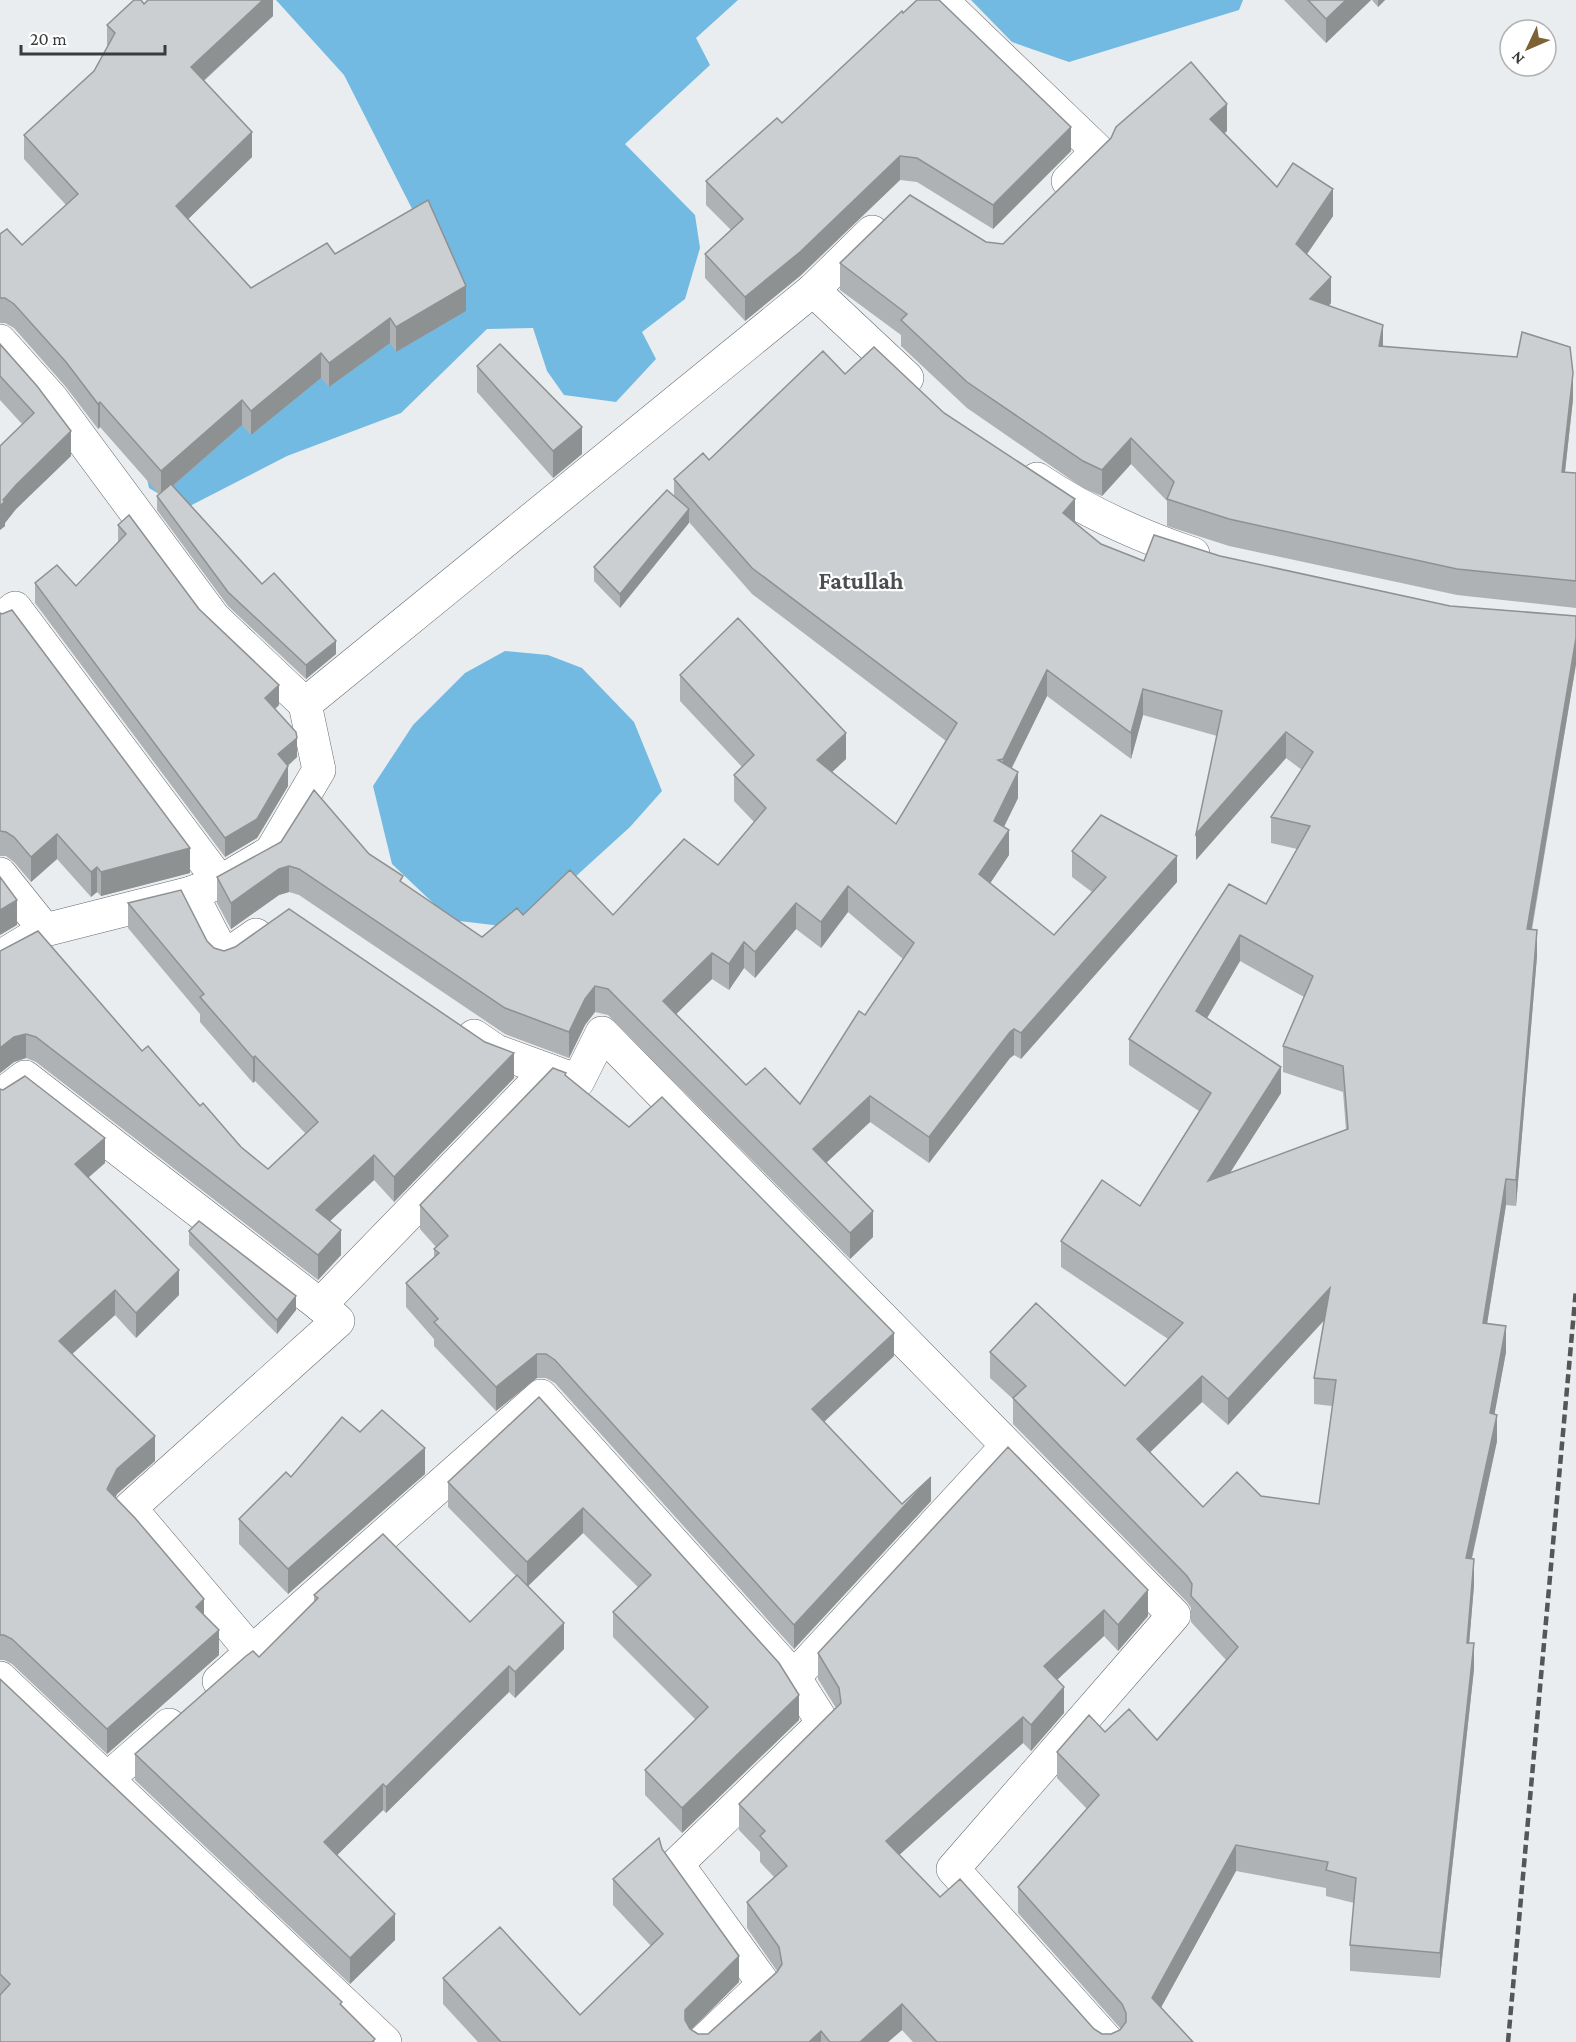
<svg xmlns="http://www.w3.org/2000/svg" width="1576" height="2042" font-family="'Crimson Pro',serif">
  <rect width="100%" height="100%" fill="#e9edef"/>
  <g fill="#72bae2">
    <path d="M276,0H738L696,38L710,65L625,144L695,215L700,248L685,299L642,332L656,359L616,402L564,395L547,371L533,328L487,329L401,413L287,456L184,509L149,488L142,455L435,254L344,75Z"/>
    <path d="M971,0H1243L1239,10L1069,62L1012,42Z"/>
    <path d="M505,651L548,655L582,668L634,722L662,791L630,827L519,928L451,920L392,864L373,786L413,725L465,673Z"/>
  </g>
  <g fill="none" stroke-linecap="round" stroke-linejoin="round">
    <defs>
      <g id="minor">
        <path d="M941,0L1098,151L1068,181"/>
        <path d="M813,290L872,232"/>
        <path d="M0,341L52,399L214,618L305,704"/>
        <path d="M1037,479C1086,512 1137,535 1193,554"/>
        <path d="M0,620L15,608L220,882"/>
        <path d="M0,874L45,930"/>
        <path d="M191,893L224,957L256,935"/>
        <path d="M0,957L45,930L191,893L220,882L271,852L319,770L305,704L813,290L907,378"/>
        <path d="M474,1036L496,1051L578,1081L602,1033L1174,1615L953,1869L1108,2042"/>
        <path d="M0,1096L25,1077L320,1305"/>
        <path d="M252,1652L130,1508L338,1321L320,1305L548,1070"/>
        <path d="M794,1677L1007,1446"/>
        <path d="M0,1678L385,2042"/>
        <path d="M219,1681L541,1396L794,1677L823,1723L677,1864L764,1984L703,2042"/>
        <path d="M107,1779L169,1725"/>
      </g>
    </defs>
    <use href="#minor" stroke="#666a6c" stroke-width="34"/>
    <use href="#minor" stroke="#fff" stroke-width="33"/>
    <path stroke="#555657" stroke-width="4.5" stroke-dasharray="9 4.5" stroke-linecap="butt" d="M1508,2042L1576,1289"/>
  </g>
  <g fill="#afb2b4" fill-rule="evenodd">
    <path d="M273,0V16L204,81L252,157L188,219L251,288L335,254L466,311L396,352L390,343L329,387L321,378L251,435L242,425L173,486L262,584L336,654L306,679L228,606L157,510V496L159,494L100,427L98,429L66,387L14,328L5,323H0V234L22,245L66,205L24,159V135L94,71L107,47V25L144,4Z"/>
    <path d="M1284,0H1371L1326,43Z"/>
    <path d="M1372,0H1385L1378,7Z"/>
    <path d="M782,123L1071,151L993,229L917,182L900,180L800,276L745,321L705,278V254L731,230L706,205V181Z"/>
    <path d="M1227,131L1225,133L1277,187L1333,216L1307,254L1331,303L1329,306L1383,346L1573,399L1565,472L1576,473V608L1457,595L1229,546L1167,526V501L1131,464L1102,496L1083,488L967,408L901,346V335L840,290V263L986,242L1003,244Z"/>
    <path d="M0,344L71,456L16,509L5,523V526L0,530L22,424L0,400Z"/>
    <path d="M477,366L582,454L553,478L477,392Z"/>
    <path d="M845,374L944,413L1101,544L1144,561L1220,556L1450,606L1576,616V664L1532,930L1537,956L1516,1206L1506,1205L1487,1324L1506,1352L1494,1414L1497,1441L1472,1559L1474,1585L1469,1643L1474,1669L1440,1978L1350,1971V1945L1354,1903L1326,1896V1888L1236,1871L1161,2007L1193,2042H913L902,2030L888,2042H478L443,2004V1978L580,2015L651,1946L613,1905V1879L662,1849L739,1982L691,2030L698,2034H708L777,1971L747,1928V1902L774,1877L760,1862V1852L739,1830V1804L836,1708L818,1679V1653L1008,1447L1148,1616L1118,1651L1104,1636L1057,1680L1064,1713L1031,1751L1023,1743L899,1855L940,1897L1094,2029L1102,2034H1111L1120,2030L1121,2029L1018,1913V1887L1087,1809L1057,1778V1752L1105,1732L1157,1740L1226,1660L1191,1622V1608L1187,1602L1013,1424V1399L990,1378V1352L1125,1386L1168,1339L1061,1267V1241L1140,1206L1199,1111L1129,1065V1039L1266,904L1297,849L1271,843V817L1302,770L1286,758L1196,860L1217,736L1143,715L1131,759L1047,696L1012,768L1018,798L1004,827L1009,855L990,883L1054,935L1092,892L1072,877V851L1177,882L1021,1059L1014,1055L1010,1058L929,1163L870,1122L826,1163L873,1237L850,1259L608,1015L595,1012L585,1025L569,1058L505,1034L299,895L289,892L279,895L231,929L217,903V877L369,854L403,884L482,937L523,915H613L718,865L754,822L734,801V775L742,767L680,701V675L846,759L832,772L896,824L946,741L752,594L689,522L620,608L594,581V567L674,496V479L709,460ZM848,912L903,959L865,1015L800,1104L746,1085L676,1014L712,979L729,990L744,968L755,978L796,929L821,948ZM1240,961L1304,997L1283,1046V1072L1343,1092L1346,1130L1230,1173L1281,1093L1207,1018ZM1324,1320L1314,1378V1404L1332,1406L1319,1504L1261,1496L1203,1507L1150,1452L1202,1402L1228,1425Z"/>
    <path d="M118,525L199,609L279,705L275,709L297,757L288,766V786L257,838L225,857L35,603V583L76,586L118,543Z"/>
    <path d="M0,613L190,873L101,896L97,892L91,897L57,859L31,882L14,862L6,856H0Z"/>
    <path d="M128,903L207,941L214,948L514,1078L394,1202L374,1180L330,1221L341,1255L318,1280L36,1062L26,1058L14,1062L0,1073V951L142,1051L241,1147L268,1169L306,1134L255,1081L253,1083L200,1022V1014L128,928Z"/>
    <path d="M566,1076L894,1356L824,1422L902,1504L931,1501L794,1649L555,1383L546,1378H537L496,1411L434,1346V1339L406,1307V1283L434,1257V1249L436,1247L420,1229V1205Z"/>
    <path d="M0,1089L105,1163L88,1178L179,1295L136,1338L115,1315L72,1354L155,1461L117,1494L115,1498L204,1615L219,1655L107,1754L12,1664L4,1660H0Z"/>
    <path d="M189,1231L296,1310L277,1334L189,1245Z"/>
    <path d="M539,1397L799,1720L682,1833L645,1795V1770L696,1720L613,1637V1612L638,1587L583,1533L528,1586L564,1649L515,1698L509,1692L386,1813L383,1810L337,1855L395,1940L350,1984L135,1780V1754L259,1657L314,1602V1595L470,1622L516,1576L448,1507V1482Z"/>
    <path d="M360,1432L425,1474L288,1594L239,1544V1519L291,1477Z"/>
    <path d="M0,1679L342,2005L375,2042H0Z"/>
  </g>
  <g fill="#8e9192">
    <path d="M263,0H273V16L191,92V67Z"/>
    <path d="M1346,0H1371L1326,43V19Z"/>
    <path d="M1378,0H1385L1378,7Z"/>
    <path d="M1227,104V131L1210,145V119Z"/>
    <path d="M1071,127V151L993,229V205Z"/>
    <path d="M252,132V157L176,231V206Z"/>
    <path d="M900,156V180L800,276L745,321V297Z"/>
    <path d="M1333,189V216L1296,270V244Z"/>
    <path d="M1331,277V303L1310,326V299Z"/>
    <path d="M466,286V311L396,352V327Z"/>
    <path d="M390,318V343L329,387V363Z"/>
    <path d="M1383,325V351L1379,346Z"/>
    <path d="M321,353V378L251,435V411Z"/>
    <path d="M1573,373V399L1562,498V472Z"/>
    <path d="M242,400V425L161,496V471Z"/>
    <path d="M100,402V427L98,429V404Z"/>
    <path d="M582,427V454L553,478V451Z"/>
    <path d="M71,431V456L16,509L5,523V526L0,530V506L3,500L16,485Z"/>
    <path d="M1131,438V464L1102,496V470Z"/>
    <path d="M1075,499V525L1063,513Z"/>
    <path d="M689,509V523L620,608V594Z"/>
    <path d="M1576,638V664L1527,955V929Z"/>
    <path d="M336,641V654L306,679V665Z"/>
    <path d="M1047,670V696L1003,785V759Z"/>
    <path d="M279,685V705L265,718V698Z"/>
    <path d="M1143,689V715L1131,759V733Z"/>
    <path d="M1286,732V758L1196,860V834Z"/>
    <path d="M846,733V759L817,786V760Z"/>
    <path d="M297,738V757L278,774V754Z"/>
    <path d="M288,766V786L257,838L225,857V838Z"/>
    <path d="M1018,772V798L994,847V821Z"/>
    <path d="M1009,830V855L979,900V874Z"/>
    <path d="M57,834V859L31,882V857Z"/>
    <path d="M190,848V873L101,896V872Z"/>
    <path d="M1177,856V882L1021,1059V1033Z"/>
    <path d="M289,866V892L279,895L231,929V903L279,869Z"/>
    <path d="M97,867V892L91,897V872Z"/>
    <path d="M848,886V912L821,948V922Z"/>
    <path d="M17,900V925L0,935V910Z"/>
    <path d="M796,903V929L755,978V952Z"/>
    <path d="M1537,930V956L1516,1206V1180Z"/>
    <path d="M1240,935V961L1196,1037V1011Z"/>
    <path d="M744,942V968L729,990V964Z"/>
    <path d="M712,953V979L663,1027V1001Z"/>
    <path d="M595,986V1012L585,1025L569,1058V1032L585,999Z"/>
    <path d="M1014,1029V1055L1010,1058L929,1163V1137L1010,1032Z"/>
    <path d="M26,1034V1058L14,1062L0,1073V1048L14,1037Z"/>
    <path d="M514,1053V1078L394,1202V1177Z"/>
    <path d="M255,1056V1081L253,1083V1058Z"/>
    <path d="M1281,1067V1093L1208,1207V1181Z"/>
    <path d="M870,1096V1122L813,1175V1149Z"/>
    <path d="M105,1138V1163L75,1189V1164Z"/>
    <path d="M374,1155V1180L316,1234V1210Z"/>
    <path d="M1506,1179V1205L1483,1349V1323Z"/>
    <path d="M873,1211V1237L850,1259V1233Z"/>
    <path d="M341,1230V1255L318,1280V1255Z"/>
    <path d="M179,1270V1295L136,1338V1313Z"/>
    <path d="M1330,1288V1314L1228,1425V1399Z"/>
    <path d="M115,1290V1315L59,1366V1341Z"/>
    <path d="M296,1296V1310L277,1334V1320Z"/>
    <path d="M1506,1326V1352L1490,1439V1413Z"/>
    <path d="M894,1333V1356L812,1433V1409Z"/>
    <path d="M537,1354V1378L496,1411V1387Z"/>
    <path d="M1202,1376V1402L1137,1465V1439Z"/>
    <path d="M1497,1415V1441L1466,1584V1558Z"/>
    <path d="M155,1436V1461L117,1494L107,1514V1489L117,1469Z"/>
    <path d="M425,1448V1474L288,1594V1569Z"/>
    <path d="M931,1477V1501L794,1649V1625Z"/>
    <path d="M583,1508V1533L527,1587V1562Z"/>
    <path d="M1474,1559V1585L1467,1669V1643Z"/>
    <path d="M1148,1590V1616L1118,1651V1625Z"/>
    <path d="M204,1599V1624L196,1607Z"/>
    <path d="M1104,1610V1636L1044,1692V1666Z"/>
    <path d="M564,1623V1649L515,1698V1672Z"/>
    <path d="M219,1630V1655L107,1754V1729Z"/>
    <path d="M1474,1643V1669L1440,1978V1953Z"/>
    <path d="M509,1666V1692L386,1813V1787Z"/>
    <path d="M1064,1687V1713L1031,1751V1725Z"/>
    <path d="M799,1695V1720L682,1833V1808Z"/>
    <path d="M1023,1717V1743L886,1867V1841Z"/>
    <path d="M383,1784V1810L324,1868V1842Z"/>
    <path d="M1236,1845V1871L1152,2024V1998Z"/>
    <path d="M395,1914V1940L350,1984V1958Z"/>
    <path d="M739,1956V1982L685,2036V2042V2010Z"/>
    <path d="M902,2004V2030L888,2042H860Z"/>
    <path d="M821,2031V2042H809Z"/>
  </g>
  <g fill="#cbcfd1" stroke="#8e9192" stroke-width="1.5" fill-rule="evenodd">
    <path d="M134,0H141L144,4L148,0H263L191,67L252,132L176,206L251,288L327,243L335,254L428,200L466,286L396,327L390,318L329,363L321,353L251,411L242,400L161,471L100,402L98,404L66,362L14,304L5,298H0V234L7,229L22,245L78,194L24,135L94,71L115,33L107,25Z"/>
    <path d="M917,0H939L1071,127L993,205L917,158L900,156L800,252L745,297L705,254L743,219L706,181L777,118L782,123L902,11L903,13Z"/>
    <path d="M1308,0H1346L1326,19Z"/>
    <path d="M1191,62L1227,104L1210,119L1277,187L1293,163L1333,189L1296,244L1331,277L1310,299L1383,325L1379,346L1517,357L1522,332L1570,347L1573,373L1562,472L1576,473V581L1457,569L1229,519L1167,499L1174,482L1131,438L1102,470L1083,461L967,382L901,320L907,314L840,263L910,195L986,242L1003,244L1111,138L1116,127Z"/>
    <path d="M0,344L37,386L71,431L16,485L3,500L5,501L0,506V446L34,413L0,376Z"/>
    <path d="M500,344L582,427L553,451L477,366Z"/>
    <path d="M874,347L944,413L1075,499L1063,513L1101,544L1144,561L1154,535L1220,556L1450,606L1576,616V638L1527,929L1537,930L1516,1180L1506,1179L1483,1323L1506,1326L1490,1413L1497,1415L1466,1558L1474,1559L1467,1643H1474L1440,1953L1350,1945L1356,1878L1326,1870L1328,1862L1236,1845L1152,1998L1193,2042H937L902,2004L860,2042H830L821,2031L809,2042H501L443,1978L500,1927L580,2015L663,1934L613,1879L659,1838L662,1849L739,1956L685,2010V2020L690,2029L698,2034H708L777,1972L782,1964L779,1947L747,1902L787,1866L760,1836L765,1831L739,1804L841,1703L839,1688L818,1653L1008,1447L1148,1590L1118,1625L1104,1610L1044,1666L1064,1687L1031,1725L1023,1717L886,1841L940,1897L960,1879L1094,2029L1102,2034H1111L1120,2030L1126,2022V2013L1122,2004L1018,1887L1099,1795L1057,1752L1089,1715L1105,1732L1129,1709L1157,1740L1238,1647L1191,1596L1192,1584L1187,1576L1013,1398L1026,1386L990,1352L1036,1303L1125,1386L1183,1323L1061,1241L1102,1180L1140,1206L1211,1093L1129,1039L1229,884L1266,904L1310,826L1271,817L1313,752L1286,732L1196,834L1222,711L1143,689L1131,733L1047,670L1003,759L998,760L1018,772L994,821L1009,830L979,874L1054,935L1106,877L1072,851L1101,815L1177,856L1021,1033L1014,1029L1010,1032L929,1137L870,1096L813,1149L873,1211L850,1233L608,989L595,986L585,999L569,1032L505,1008L299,869L289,866L279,869L231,903L217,877L281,842L314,790L369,854L403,876L400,881L482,937L517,908L523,915L570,870L613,915L684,839L718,865L766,808L734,775L754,755L680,675L738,618L846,733L817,760L896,824L957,723L752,568L674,479L703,453L709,460L823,351L845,374ZM848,886L914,943L865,1015L859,1011L800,1104L765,1068L746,1085L663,1001L712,953L729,964L744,942L755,952L796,903L821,922ZM1240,935L1313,976L1283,1046L1343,1066L1348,1129L1208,1181L1281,1067L1196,1011ZM1330,1288L1314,1378L1336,1380L1319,1504L1261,1496L1237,1472L1203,1507L1137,1439L1202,1376L1228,1399Z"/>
    <path d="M171,484L262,584L274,573L336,641L306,665L228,592L157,496Z"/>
    <path d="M667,490L689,509L620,594L594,567Z"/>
    <path d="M129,515L199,609L279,685L265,698L296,732L297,738L278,754L288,766L257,819L225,838L35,583L57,565L76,586L126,534L118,525Z"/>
    <path d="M12,610L190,848L101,872L97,867L91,872L57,834L31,857L14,837L6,832L0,831V613L2,614Z"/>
    <path d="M0,877L17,900L0,910Z"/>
    <path d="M181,890L207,941L214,948L224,951L235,947L289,909L485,1042L514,1053L394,1177L374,1155L316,1210L341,1230L318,1255L36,1037L26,1034L14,1037L0,1048V951L38,931L142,1051L148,1046L200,1106L203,1103L241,1147L268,1169L318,1122L255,1056L253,1058L200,997L204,994L128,903Z"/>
    <path d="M553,1068L566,1073L565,1075L629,1127L662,1097L894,1333L812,1409L902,1504L931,1477L794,1625L555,1360L546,1354H537L496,1387L434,1322L438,1319L406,1283L439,1253L434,1249L448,1236L420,1205Z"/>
    <path d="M25,1076L105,1138L75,1164L179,1270L136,1313L115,1290L59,1341L155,1436L117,1469L107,1489L135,1518L204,1599L196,1607L219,1630L107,1729L12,1639L4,1635H0V1089L3,1090Z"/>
    <path d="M199,1221L296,1296L277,1320L189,1231Z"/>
    <path d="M539,1397L779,1663L799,1695L682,1808L645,1770L708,1707L613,1612L651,1575L583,1508L527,1562L448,1482Z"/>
    <path d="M382,1410L425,1448L288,1569L239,1519L286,1472L291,1477L342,1417L360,1432Z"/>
    <path d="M383,1534L470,1622L517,1575L564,1623L515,1672L509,1666L386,1787L383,1784L324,1842L395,1914L350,1958L135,1754L246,1656L253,1651L259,1657L318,1598L314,1595Z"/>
    <path d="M0,1679L342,2002L340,2004L375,2039L372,2042H0V1995L10,1984L0,1974Z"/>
  </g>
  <g text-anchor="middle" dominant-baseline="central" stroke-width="4.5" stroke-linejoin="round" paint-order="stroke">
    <g font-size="24" font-weight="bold" fill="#4b4f51" stroke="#fff">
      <text x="861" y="580">Fatullah</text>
    </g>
  </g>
  <g transform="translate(1528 48) rotate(226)"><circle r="28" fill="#ffffff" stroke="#b0b1b1" stroke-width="1.5"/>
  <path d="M0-4.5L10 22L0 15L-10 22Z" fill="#7d6234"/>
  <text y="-9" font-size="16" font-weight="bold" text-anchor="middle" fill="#3a3b3c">N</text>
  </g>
  <path d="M21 45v9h144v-9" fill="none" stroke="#3a3b3c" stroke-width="3"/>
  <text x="30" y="45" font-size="18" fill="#3a3b3c" stroke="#ffffff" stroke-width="4.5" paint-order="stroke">20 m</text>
</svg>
